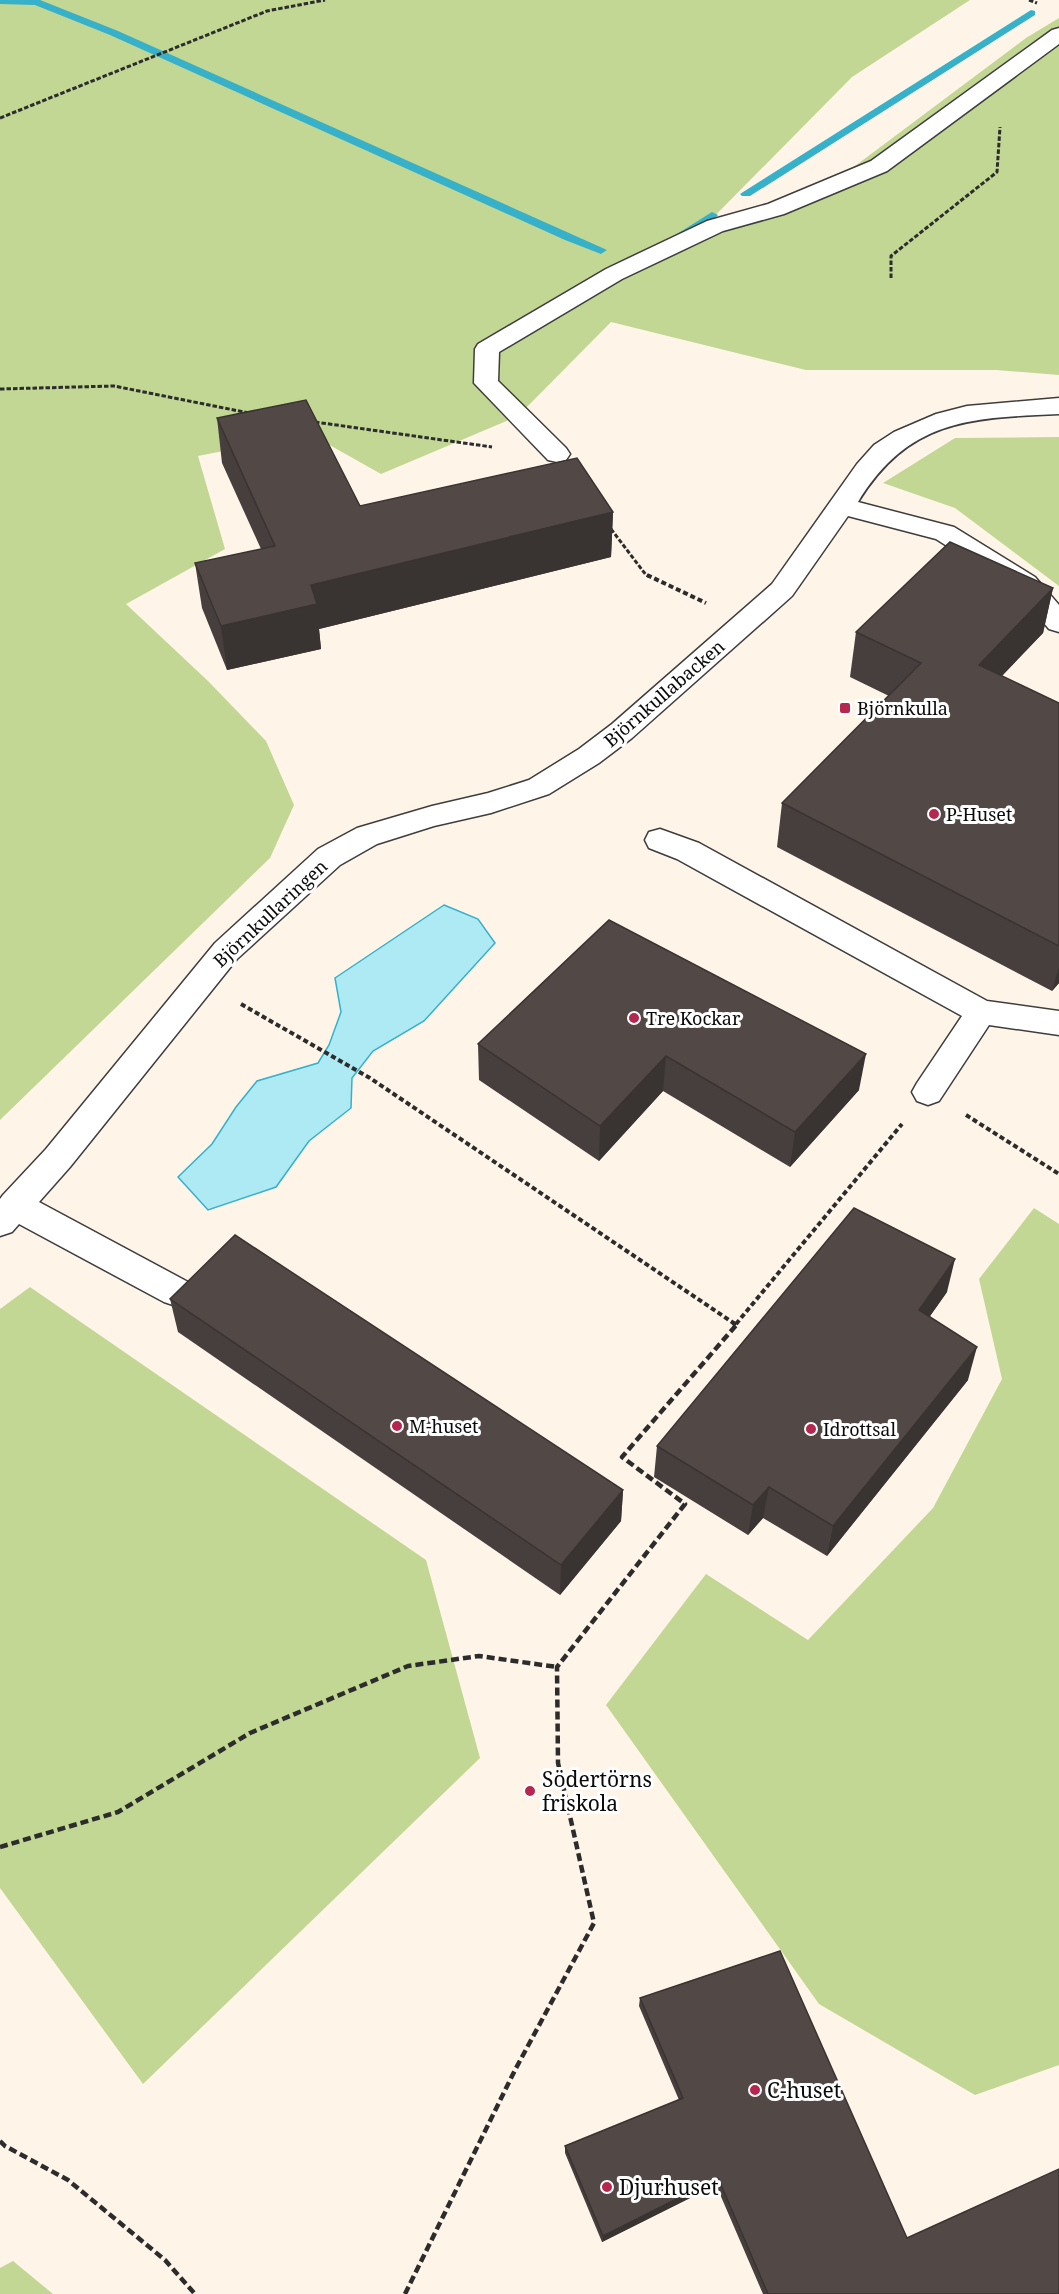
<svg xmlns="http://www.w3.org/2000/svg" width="1059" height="2294" font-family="'Noto Serif',serif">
  <rect width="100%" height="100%" fill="#fef5e8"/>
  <g fill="#c1d793">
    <path d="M0,0H970L852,77L692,239L847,172L1026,38L1059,18V375L996,370H806L611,322L518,416L381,474L310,434L198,456L225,549L126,604L208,681L266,741L294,805L270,858L0,1120Z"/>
    <path d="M1059,437V586L955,508L883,483L955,438Z"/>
    <path d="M1034,1208L1059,1224V2065L975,2095L819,2004L606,1705L706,1574L808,1640L933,1508L1002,1379L979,1279Z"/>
    <path d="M30,1287L426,1560L480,1758L143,2084L0,1888V1309Z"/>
    <path d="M13,2261L53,2294H0V2268Z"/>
  </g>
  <path fill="#aeeaf4" stroke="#37b0c9" stroke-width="1.5" d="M444,905L478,919L495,943L424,1021L373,1051L352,1078L351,1108L309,1141L276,1187L208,1210L178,1177L212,1144L236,1107L257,1081L318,1063L329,1045L341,1012L335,978Z"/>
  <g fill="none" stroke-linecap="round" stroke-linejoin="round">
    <g fill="#37b0c9" fill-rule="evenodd">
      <path d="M0,0H40L118,31L607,250L601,254L565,240L110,35L35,5L0,4Z"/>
      <path d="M1031,10L1035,11V15L750,196H742L740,194Z"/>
      <path d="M712,212L718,215L716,217L679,241L675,242L669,239Z"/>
    </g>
    <defs>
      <g id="minor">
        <path d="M1059,28V44L887,171L784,214L723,231L622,279L499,352L498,381L566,448L570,454L566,460L557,462L548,460L474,383L475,349L478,344L606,269L707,221L768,204L871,161L1052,30Z"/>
        <path d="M1059,398V414C970,418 909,419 858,502L954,527L1035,577L1059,605V632L1049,629L1015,589L936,539L848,516L792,596L632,738L599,763L549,794L491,813L434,826L377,844L340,865L237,959L70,1167L39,1202L188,1282L193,1292L188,1302L176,1306L164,1302L19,1224L12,1232L0,1236V1199L3,1195L46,1149L215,943L318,849L357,828L432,806L488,793L529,780L579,749L612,724L772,584L857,464L874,445L894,432L936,414L967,406Z"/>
        <path d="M660,829L699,843L987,1001L1059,1011V1035L989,1025L939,1101L928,1105L917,1101L912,1092L917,1083L962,1016L677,859L649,848L645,840L649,832Z"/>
      </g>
    </defs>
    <use href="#minor" stroke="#3d3d3d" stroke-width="3"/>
    <g stroke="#2c2c2c" stroke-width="3" stroke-dasharray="4.5 2" stroke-linecap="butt">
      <path d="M1029,0L1037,3"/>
      <path d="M0,118L267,11L325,0"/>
      <path d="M891,278V256L997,172L1000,127"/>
      <path d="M0,389L114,386L249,413"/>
      <path d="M315,422L492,447"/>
      <path d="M611,529L646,575L650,577"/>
    </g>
    <g stroke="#2c2c2c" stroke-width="4" stroke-dasharray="5 3" stroke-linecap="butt">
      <path d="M647,575L706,603"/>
      <path d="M241,1004L370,1078L735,1324"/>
      <path d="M966,1115L1059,1174"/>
      <path d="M736,1324L902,1124"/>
    </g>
    <g stroke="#2c2c2c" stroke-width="4.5" stroke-dasharray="8 4" stroke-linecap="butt">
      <path d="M733,1323L736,1325"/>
      <path d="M0,1847L118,1812L250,1733L408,1666L479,1656L557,1667"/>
      <path d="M0,2141L5,2146L68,2180L165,2260L195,2294"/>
      <path d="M405,2294L515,2070L594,1923L558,1763L557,1667L685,1504L622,1457L738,1323"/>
    </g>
    <use href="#minor" fill="#fff" fill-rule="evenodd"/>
  </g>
  <g fill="#473f3d">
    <path d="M217,418L360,506L613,512L611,557L319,629L321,649L227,670L202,608L195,563L261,549L222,463Z"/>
    <path d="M1053,588L1043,633L1002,676L1059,703V983L1052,991L777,847L782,803L889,696L850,677L856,632Z"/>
    <path d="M609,920L859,1090L790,1167L663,1091L599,1161L479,1080L478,1044Z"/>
    <path d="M947,1292L930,1316L968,1380L827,1556L763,1518L748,1535L654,1477L657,1446Z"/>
    <path d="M170,1299L623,1490L621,1521L560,1595L178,1332Z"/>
    <path d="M640,1998L907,2238L1059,2294H763L716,2185L602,2242L565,2153V2146L679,2100L639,2006Z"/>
  </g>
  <g fill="#393332">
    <path d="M613,512L611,557L319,629L321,649L227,670L221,626L311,585Z"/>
    <path d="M1053,588L1043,633L970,709L979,665Z"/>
    <path d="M1059,967V983L1052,991Z"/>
    <path d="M866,1054L859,1090L790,1167L795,1132Z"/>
    <path d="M666,1056L663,1091L599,1161L600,1126Z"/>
    <path d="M955,1259L947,1292L911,1343L919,1310Z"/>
    <path d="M977,1347L968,1380L827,1556L833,1526Z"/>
    <path d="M769,1487L763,1518L748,1535L753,1505Z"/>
    <path d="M623,1490L621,1521L560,1595L561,1565Z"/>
    <path d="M718,2178L716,2185L602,2242L603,2236Z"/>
  </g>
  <g fill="#524947" stroke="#393332" stroke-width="1.5">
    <path d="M306,400L360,506L577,458L613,512L311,585L317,604L221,626L195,563L275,546L217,418Z"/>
    <path d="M950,542L1053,588L979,665L1059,703V946L782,803L921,663L856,632Z"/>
    <path d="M609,920L866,1054L795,1132L666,1056L600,1126L478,1044Z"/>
    <path d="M854,1208L955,1259L919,1310L977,1347L833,1526L769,1487L753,1505L657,1446Z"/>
    <path d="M235,1235L623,1490L561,1565L170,1299Z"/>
    <path d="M780,1951L907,2238L1059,2169V2294H768L718,2178L603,2236L565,2146L683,2098L640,1998Z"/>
  </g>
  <g fill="#b5274f" stroke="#fff" stroke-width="2">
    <rect x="839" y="702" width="12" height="12" rx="3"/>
    <circle cx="934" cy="814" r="6"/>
    <circle cx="634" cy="1018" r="6"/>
    <circle cx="397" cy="1426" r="6"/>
    <circle cx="811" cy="1429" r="6"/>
    <circle cx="530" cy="1791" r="6"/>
    <circle cx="755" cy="2090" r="6"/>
    <circle cx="607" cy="2187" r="6"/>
  </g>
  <g text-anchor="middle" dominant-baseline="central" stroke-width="6" stroke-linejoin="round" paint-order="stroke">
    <g font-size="18" fill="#0a0a0a" stroke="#fff">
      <text transform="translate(664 693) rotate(-41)">Björnkullabacken</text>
      <text transform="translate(270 913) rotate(-43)">Björnkullaringen</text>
    </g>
    <g font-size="18" fill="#0a0a0a" stroke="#fff" text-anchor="start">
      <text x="857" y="708">Björnkulla</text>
      <text x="946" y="814">P-Huset</text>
      <text x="646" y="1018">Tre Kockar</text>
      <text x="409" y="1426">M-huset</text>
      <text x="823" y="1429">Idrottsal</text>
    </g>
    <g font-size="21" fill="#0a0a0a" stroke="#fff" text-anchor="start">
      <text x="542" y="1779">Södertörns<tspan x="542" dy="24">friskola</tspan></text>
      <text x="767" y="2090">C-huset</text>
      <text x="619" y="2187">Djurhuset</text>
    </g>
  </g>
</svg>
